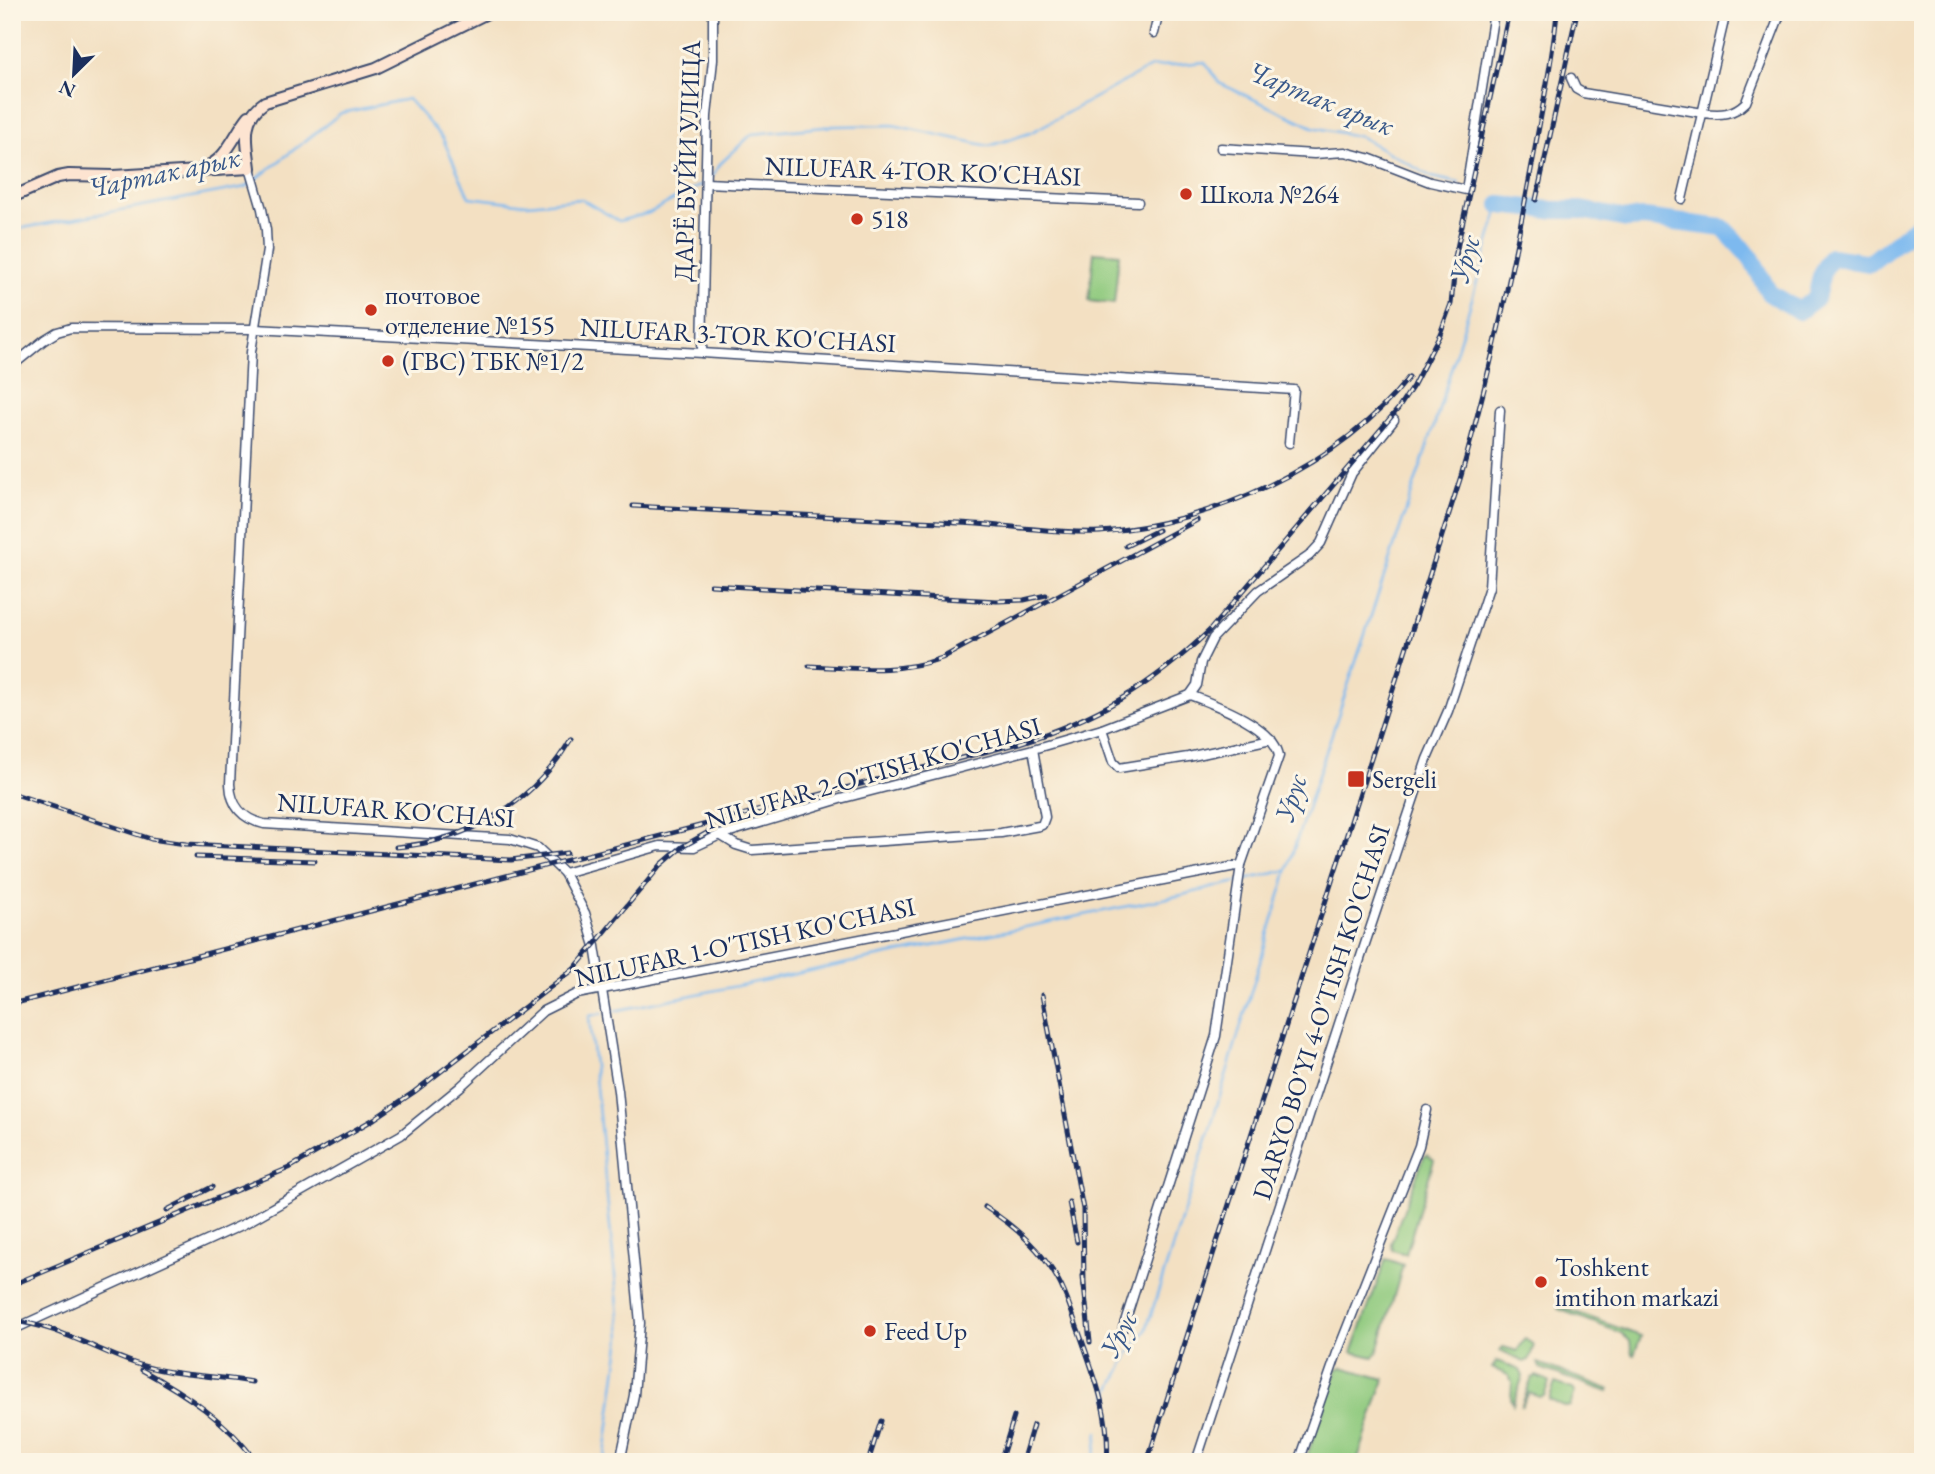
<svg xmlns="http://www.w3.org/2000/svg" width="1935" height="1474" font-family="'EB Garamond',serif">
  <rect width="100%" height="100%" fill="#fcf5e5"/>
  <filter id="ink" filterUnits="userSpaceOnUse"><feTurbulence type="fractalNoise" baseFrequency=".0143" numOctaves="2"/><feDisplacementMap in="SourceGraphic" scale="14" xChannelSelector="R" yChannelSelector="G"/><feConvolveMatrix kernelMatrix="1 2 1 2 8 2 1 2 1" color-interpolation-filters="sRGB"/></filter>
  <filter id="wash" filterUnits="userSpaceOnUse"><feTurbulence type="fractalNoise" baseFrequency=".00686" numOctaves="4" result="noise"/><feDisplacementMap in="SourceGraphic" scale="28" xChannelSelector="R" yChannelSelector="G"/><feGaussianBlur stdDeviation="1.57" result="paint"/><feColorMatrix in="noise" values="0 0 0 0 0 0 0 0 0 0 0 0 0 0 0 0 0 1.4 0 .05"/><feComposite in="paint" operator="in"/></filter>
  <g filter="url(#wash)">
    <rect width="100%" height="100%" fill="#f3e0c2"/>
    <g fill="#8ec97d" stroke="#547c6e" stroke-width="2">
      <path d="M1094,252L1119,254L1114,304L1089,301Z"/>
      <path d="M1427,1155L1434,1160L1406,1254L1392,1250L1391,1243L1424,1157Z"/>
      <path d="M1386,1259L1403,1265L1378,1351L1374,1357L1352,1352Z"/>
      <path d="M1559,1306L1641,1336L1634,1355L1632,1354L1630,1341L1621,1333L1558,1309Z"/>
      <path d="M1525,1339L1534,1345L1529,1360L1524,1362L1500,1351L1503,1347L1517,1351Z"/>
      <path d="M1497,1361L1520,1370L1523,1376L1513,1404L1511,1399L1512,1381L1508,1375L1492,1368Z"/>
      <path d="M1538,1363L1609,1389L1608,1392L1540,1368Z"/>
      <path d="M1342,1367L1384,1379L1357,1462H1305L1337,1369Z"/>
      <path d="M1536,1376L1547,1380L1549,1383L1544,1396L1540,1397L1529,1393L1521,1407L1532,1378Z"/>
      <path d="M1555,1383L1573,1389L1575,1392L1570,1406L1567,1407L1549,1400Z"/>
    </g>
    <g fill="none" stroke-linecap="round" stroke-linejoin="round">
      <g stroke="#7db9ef" stroke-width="2.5">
        <path d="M709,181L720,164L752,134L834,126L893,125L989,146L1030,133L1151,67L1205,62L1219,83L1313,127L1361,137L1432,177L1459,183"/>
        <path d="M12,230L246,187L341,113L408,99L443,139L469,197L527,204L581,199L619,221L649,213L703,184"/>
        <path d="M609,1012L1182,895L1287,870"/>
        <path d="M603,1013L589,1016L621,1336L604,1462"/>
        <path d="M1107,1397L1130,1351L1146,1330L1207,1139L1296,842L1435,423L1500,205L1494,203"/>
        <path d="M1094,1462L1098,1432"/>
      </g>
      <path stroke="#7db9ef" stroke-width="18" d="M1500,205L1549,210H1581L1627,219L1644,218L1723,228L1752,259L1769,293L1799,311L1816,298L1822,272L1831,257L1870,263L1923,221"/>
    </g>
  </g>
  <g filter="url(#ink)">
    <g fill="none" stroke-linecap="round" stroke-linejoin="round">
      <defs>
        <g id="street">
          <path d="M1154,33L1159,12"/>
          <path d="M1571,78L1576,89L1583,93L1703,113C1721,115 1733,115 1746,102L1781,12"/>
          <path d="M1221,148L1314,154L1345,152L1368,158L1430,182L1466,190L1494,12"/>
          <path d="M250,168L262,209L266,230L267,250L251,352L230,784C231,806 242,819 264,824L510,839L538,848L564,873L585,913L595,946L618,1091L640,1323L634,1395L620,1462"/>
          <path d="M706,183L1138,202"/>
          <path d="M1682,199L1726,12"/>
          <path d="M702,353L707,116L713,60V12"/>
          <path d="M12,366L44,340L57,332L71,328L255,329L702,353L1294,390L1289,443"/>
          <path d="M1102,729L1113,762L1119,768L1188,757L1271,739"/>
          <path d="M720,835L736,845L752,850L1001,833L1039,826L1042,825L1045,817L1033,749"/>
          <path d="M564,873L660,846L694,847L720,835L840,799L1033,749L1102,729L1190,695L1197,685L1201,662L1213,638L1258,591L1309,556L1321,543L1352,473L1394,420"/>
          <path d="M1123,1328L1216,1036L1241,865L1279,756C1274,726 1216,705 1190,695"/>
          <path d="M12,1330L244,1224L401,1135L460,1087L543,1011L577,994L1241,865"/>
          <path d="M1196,1462L1364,947L1427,759L1448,711L1489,587L1500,410"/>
          <path d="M1299,1462L1337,1353L1419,1146L1427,1110"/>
        </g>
        <g id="secondary">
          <path d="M203,168C227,161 234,134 249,116"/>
          <path d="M12,197L58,177L69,175L113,176L250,168C247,142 240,119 265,102L376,68L489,12"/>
        </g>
      </defs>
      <use href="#street" stroke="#3b4a6d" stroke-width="11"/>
      <use href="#secondary" stroke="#3b4a6d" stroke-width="14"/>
      <use href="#street" stroke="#fff" stroke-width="8"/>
      <use href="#secondary" stroke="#fde4d1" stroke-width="10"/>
      <defs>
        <g id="rail">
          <path d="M1536,200L1577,12"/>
          <path d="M1455,257L1509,12"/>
          <path d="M633,506C727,511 821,516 914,521C942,522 971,523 999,526C1032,528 1066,534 1100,532C1209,525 1341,465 1409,377"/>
          <path d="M1126,546L1158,530"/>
          <path d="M711,585L997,601L1024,600L1046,595"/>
          <path d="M809,666C854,668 898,674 942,658L1197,520"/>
          <path d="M12,793L151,839L186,844L511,860L567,853"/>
          <path d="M396,847C470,841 533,803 571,739"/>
          <path d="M196,857L315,861"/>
          <path d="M1042,995L1083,1209L1084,1286"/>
          <path d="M12,1004L1019,743C1096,719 1150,687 1209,631L1398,409L1413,386L1440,334L1451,304L1457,248"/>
          <path d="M1069,1202L1077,1242"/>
          <path d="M985,1207C1013,1225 1040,1248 1057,1278C1067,1295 1072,1314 1079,1332C1094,1374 1111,1417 1107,1462"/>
          <path d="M167,1210L212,1187"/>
          <path d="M1083,1276L1090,1342"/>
          <path d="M12,1285L289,1168L374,1119L414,1092L574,969L661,865L682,847L714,829"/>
          <path d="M12,1321C56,1325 93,1349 134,1363C172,1376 213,1375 252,1382"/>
          <path d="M142,1370C184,1393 229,1422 256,1462"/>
          <path d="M701,1462L702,1457"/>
          <path d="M868,1462L881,1421"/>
          <path d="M1000,1462L1014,1417"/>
          <path d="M1022,1462L1033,1425"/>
          <path d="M1147,1462L1461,476C1491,370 1514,263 1534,154C1542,107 1553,60 1557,12"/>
        </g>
      </defs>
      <use href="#rail" stroke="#1b2f5e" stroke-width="5"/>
      <use href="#rail" stroke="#fcf5e5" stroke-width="2.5" stroke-dasharray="8" stroke-linecap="butt"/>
    </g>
  </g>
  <g fill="#c8321e" stroke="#fcf5e5" stroke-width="2.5">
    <circle cx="1186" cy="194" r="7"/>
    <circle cx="857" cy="219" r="7"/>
    <circle cx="371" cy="310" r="7"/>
    <circle cx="388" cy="361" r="7"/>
    <rect x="1347" y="770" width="18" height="18" rx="3.5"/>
    <circle cx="1541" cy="1282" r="7"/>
    <circle cx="870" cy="1331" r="7"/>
  </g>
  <g text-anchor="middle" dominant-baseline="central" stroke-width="6" stroke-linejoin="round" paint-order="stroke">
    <g font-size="26" fill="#1b2f5e" stroke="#fcf5e5">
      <text transform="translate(687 161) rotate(-88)">ДАРЁ БУЙИ УЛИЦА</text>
      <text transform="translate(923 171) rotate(2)">NILUFAR 4-TOR KO'CHASI</text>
      <text transform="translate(738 335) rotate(3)">NILUFAR 3-TOR KO'CHASI</text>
      <text transform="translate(873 773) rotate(-16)">NILUFAR 2-O'TISH KO'CHASI</text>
      <text transform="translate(396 810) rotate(4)">NILUFAR KO'CHASI</text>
      <text transform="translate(745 942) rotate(-12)">NILUFAR 1-O'TISH KO'CHASI</text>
      <text transform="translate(1321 1012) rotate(-72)">DARYO BO'YI 4-O'TISH KO'CHASI</text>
    </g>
    <g font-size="26" fill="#1b2f5e" stroke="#fcf5e5" text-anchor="start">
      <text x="1200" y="194">Школа №264</text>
      <text x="871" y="219">518</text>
      <text x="385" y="295">почтовое<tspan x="385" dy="30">отделение №155</tspan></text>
      <text x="402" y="361">(ГВС) ТБК №1/2</text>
      <text x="1372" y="779">Sergeli</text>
      <text x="1555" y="1267">Toshkent<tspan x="1555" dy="30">imtihon markazi</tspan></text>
      <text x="884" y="1331">Feed Up</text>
    </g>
    <g font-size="28" font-style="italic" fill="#38588a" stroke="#fcf5e5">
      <text transform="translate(1321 98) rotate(22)">Чартак арык</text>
      <text transform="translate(164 172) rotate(-12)">Чартак арык</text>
      <text transform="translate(1464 259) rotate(-74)">Урус</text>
      <text transform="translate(1290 798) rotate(-72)">Урус</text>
      <text transform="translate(1118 1334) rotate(-62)">Урус</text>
    </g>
  </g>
  <rect width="1935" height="1474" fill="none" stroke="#fcf5e5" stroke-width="42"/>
  <g transform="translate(74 74) rotate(204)" stroke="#fcf5e5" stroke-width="5" paint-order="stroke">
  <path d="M0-5L12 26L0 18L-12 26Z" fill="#1b2f5e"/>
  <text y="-10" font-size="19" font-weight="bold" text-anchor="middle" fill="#1b2f5e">N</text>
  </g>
</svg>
